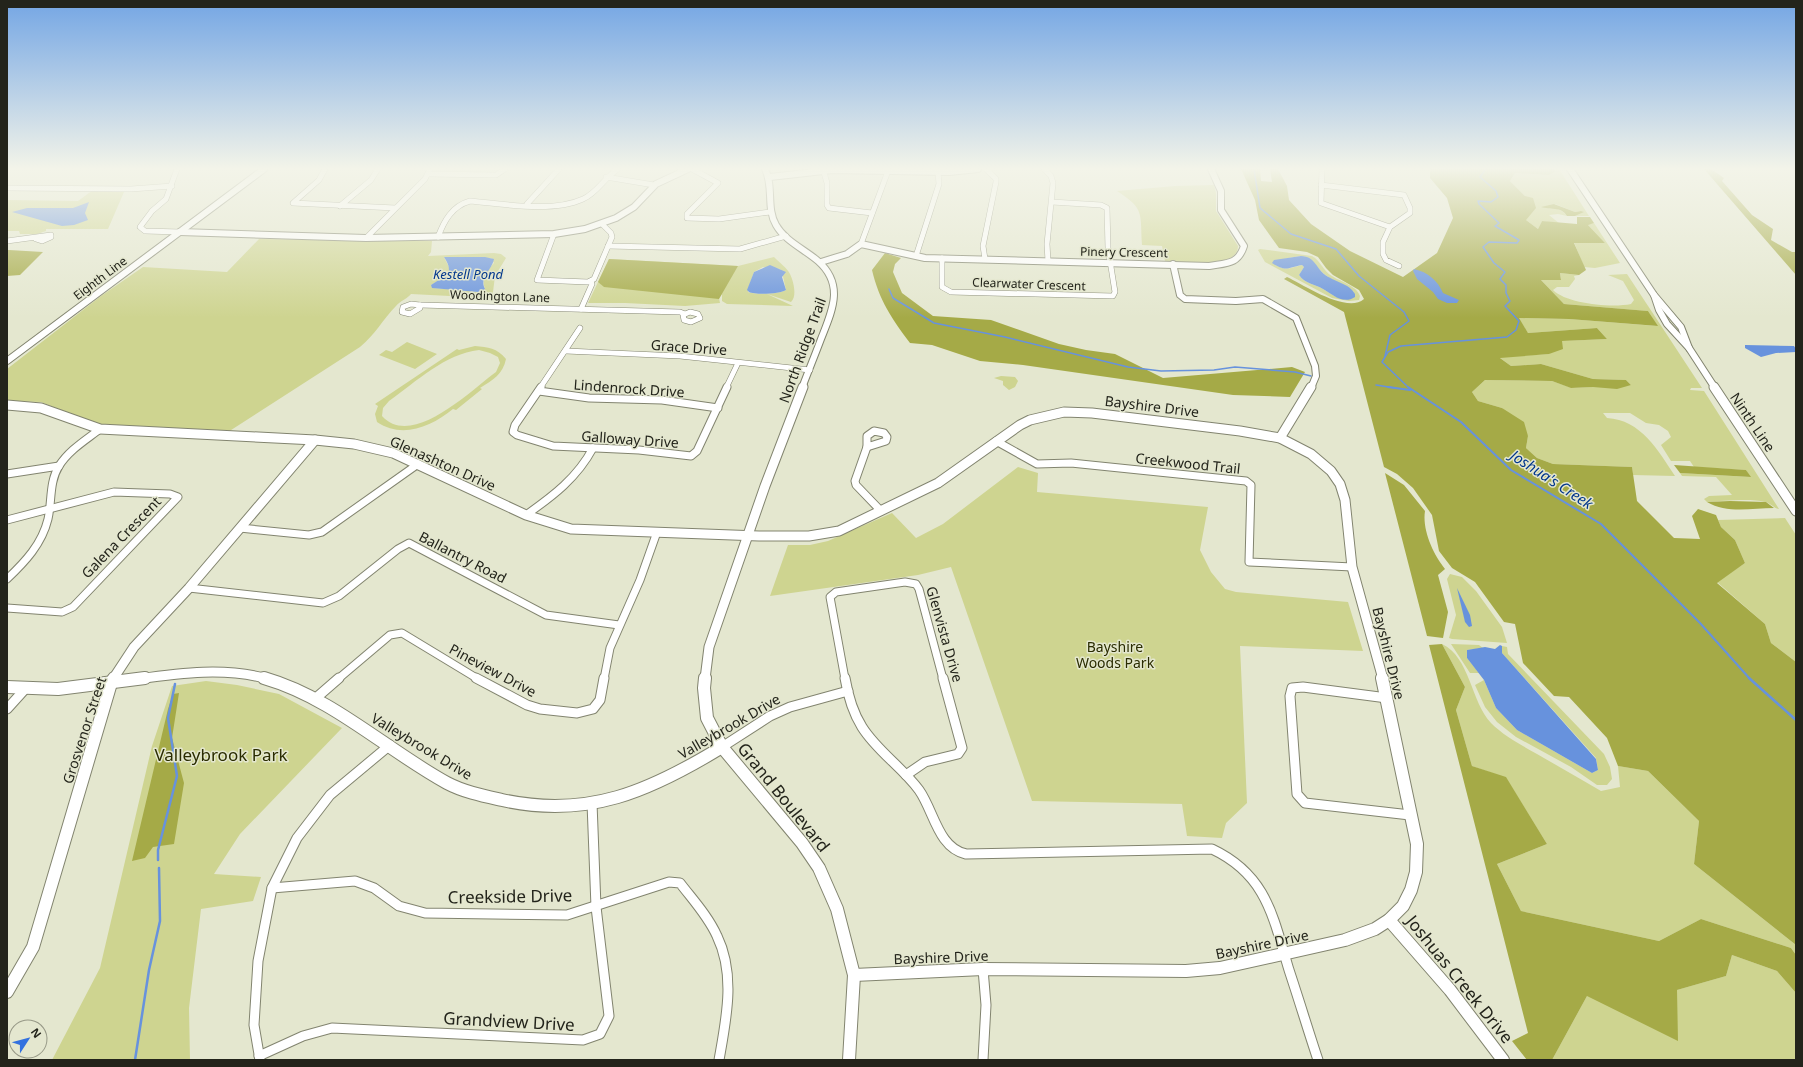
<svg xmlns="http://www.w3.org/2000/svg" width="1803" height="1067" font-family="'Noto Sans',sans-serif">
  <rect width="100%" height="100%" fill="#e4e7cf"/>
  <g fill="#ced490" fill-rule="evenodd">
    <path d="M1554,169H1559L1589,216H1575L1583,212L1581,211L1575,212L1555,204L1544,208C1552,206 1563,209 1567,216L1558,214L1549,215L1560,224L1542,221L1538,229L1526,220L1525,196L1510,181L1515,173L1549,175L1556,170Z"/>
    <path d="M1214,185L1216,193V211L1238,246C1238,270 1181,262 1165,261L1162,246L1142,245C1140,213 1145,209 1117,191L1175,186Z"/>
    <path d="M93,190L124,192L108,229H46V231L37,234H20L19,231H7V200L78,201Z"/>
    <path d="M1594,223L1620,263L1595,268L1584,267L1574,242L1605,243L1587,224Z"/>
    <path d="M259,239L432,241L431,252L428,256L494,253L501,254L506,258L495,276L493,292L489,298L411,294C407,299 400,301 396,306C383,319 375,335 360,347L228,432L102,426L41,402L7,401V369L101,296L143,267L227,272ZM444,257L491,258L494,263C487,270 481,279 485,289L478,292L434,288L431,285L444,277L450,269Z"/>
    <path d="M1260,249L1312,256C1321,261 1323,271 1332,276C1341,282 1356,285 1360,296L1359,300L1349,301L1332,298L1265,262L1258,250ZM1301,256C1311,257 1316,267 1323,273C1332,281 1344,285 1354,292V297C1341,303 1334,295 1323,289C1315,284 1305,284 1299,275L1304,267L1302,265C1290,268 1284,272 1274,263L1288,258Z"/>
    <path d="M774,257C779,262 787,268 790,274C794,282 797,297 791,302L767,294L793,306L727,304L722,301V294L719,298L720,303L685,306L625,303H588L609,259L738,266ZM763,267L780,269L782,272L786,290C781,294 755,295 748,292V289L754,272Z"/>
    <path d="M1560,273L1579,275L1574,276L1575,279L1569,287H1557L1553,290C1567,304 1612,308 1631,304L1634,300L1623,281L1608,275L1627,274L1702,388H1691L1690,390L1704,391L1779,509C1773,508 1771,503 1765,502C1751,498 1722,501 1707,502L1704,499L1709,496L1732,495L1716,477L1682,476L1680,473L1750,477L1746,470L1694,467L1690,461H1671L1661,445L1671,437L1668,431L1659,425L1646,423L1630,413H1603L1607,418C1641,420 1658,450 1675,476L1633,475L1632,467L1553,464L1537,458L1526,448L1528,436L1502,408L1478,401L1472,392L1485,380L1552,381L1572,388L1631,385L1626,380L1593,379L1541,364L1511,366L1499,357L1549,354L1562,341L1607,339L1597,328L1528,333L1518,318L1569,319L1657,326L1648,311L1564,304L1541,280L1561,279Z"/>
    <path d="M407,342L437,354L415,369L379,355L386,350L392,352Z"/>
    <path d="M475,346C488,347 497,348 506,359C503,374 493,380 480,388L482,389L456,410L453,409C431,427 402,439 377,422L375,414L378,406L375,404L457,349L459,350ZM479,350L490,353L498,357L500,363L496,372C470,391 412,449 382,416L383,408L389,401C417,381 445,354 479,350Z"/>
    <path d="M1001,376L1015,377L1018,381L1015,387L1009,390L1003,385V381L994,378Z"/>
    <path d="M1018,467L1038,473L1037,492L1208,507L1200,550L1211,572L1225,589L1236,592L1348,602L1363,651L1240,646L1247,803L1226,823L1222,838L1187,836L1182,804L1032,801L951,567L918,575L770,596L788,545H810L828,541L892,513L916,538L943,524Z"/>
    <path d="M1785,518L1796,535V662L1771,643L1765,624L1717,582L1745,563L1735,540L1721,527L1718,520Z"/>
    <path d="M1450,574L1462,577L1476,591L1502,627L1507,643L1452,639L1449,638L1456,615L1447,579Z"/>
    <path d="M1442,644C1470,657 1471,702 1491,723C1504,736 1521,745 1537,754C1558,766 1580,779 1601,791L1620,787L1618,766L1648,771L1699,821L1694,864L1796,945V955L1791,948L1701,919L1659,941L1521,911L1497,864L1547,844L1506,778L1472,766L1456,710L1465,687Z"/>
    <path d="M1451,644L1479,645L1483,648L1467,650V658L1479,673H1470Z"/>
    <path d="M1502,646L1507,647L1508,654L1604,754L1610,767L1612,779L1607,785H1597L1571,767L1516,737L1497,722L1485,707L1475,685L1484,680L1496,708L1517,730L1592,773L1598,770L1596,758L1502,653Z"/>
    <path d="M206,681L237,685L279,694L342,728L240,834L214,874L261,877L253,901L201,909L189,1008L190,1060H52L100,968L152,746L172,686Z"/>
    <path d="M1732,955L1777,971L1796,993V1060H1552L1587,996L1677,990L1726,976Z"/>
  </g>
  <g fill="#a5aa47">
    <path d="M1241,169H1260L1261,181L1272,182L1270,169H1278L1287,186L1289,200L1311,224L1350,251L1403,277L1437,253L1453,218L1447,198L1430,178V169H1554L1556,171L1549,175L1515,173L1510,181L1525,196L1533,198L1536,208L1526,220L1538,229L1542,221L1577,224V217H1590L1594,223L1588,225L1605,243H1574L1586,270L1579,275L1560,273L1561,280H1541L1564,304L1648,311L1658,326L1569,319L1519,318L1528,333L1597,328L1607,339L1562,341L1563,349L1549,354L1500,358L1511,366L1541,364L1593,379L1626,380L1631,385L1617,389L1593,387L1571,388L1552,381L1485,380L1472,392L1478,401L1502,408L1524,422L1528,436L1526,448L1537,458L1553,464L1632,467L1637,501L1674,538L1700,539L1692,516L1698,509L1716,515L1721,527L1735,540L1745,563L1717,583L1765,624L1771,643L1796,662V945L1694,864L1699,821L1648,771L1618,766L1607,738L1569,697L1554,696L1523,663L1515,624L1504,622L1475,582L1452,568L1439,551L1432,515L1413,488L1397,474L1384,467L1344,312L1284,279L1287,277C1304,285 1347,314 1364,299L1359,290L1333,275L1326,268L1318,257L1307,252L1279,248L1259,220L1255,200Z"/>
    <path d="M1704,169H1711L1724,178L1722,181L1752,215L1773,229L1771,240L1792,252H1796V275Z"/>
    <path d="M1554,204L1575,212L1581,211L1584,212L1575,216H1567C1561,206 1550,210 1541,207Z"/>
    <path d="M7,250H9L43,252L20,275L7,276Z"/>
    <path d="M885,253L901,258L895,264L893,272L902,293L933,316L991,320L1059,344L1086,350L1115,354L1163,378L1292,367L1305,372L1290,397L1233,395L1023,365L980,361L932,345L910,343C892,319 879,300 872,270Z"/>
    <path d="M609,259L738,266L719,299L604,287L598,282Z"/>
    <path d="M1674,465L1746,470L1751,477L1680,473Z"/>
    <path d="M1385,473L1404,485L1425,511C1422,530 1433,554 1445,569L1438,575L1448,612L1443,638L1427,636Z"/>
    <path d="M1730,501L1766,502L1774,508C1752,508 1727,514 1707,502Z"/>
    <path d="M1442,644L1465,687L1456,710L1472,766L1506,777L1547,844L1497,864L1521,911L1659,941L1701,919L1791,948L1796,955V993L1777,971L1732,955L1726,976L1677,990L1678,1041L1587,996L1552,1060H1527L1512,1041L1528,1033L1429,645Z"/>
    <path d="M179,693L172,738L184,783L174,844L153,847L145,858L132,861L168,709L173,694Z"/>
  </g>
  <g fill="#6792dd">
    <path d="M89,202L85,213L88,220L74,225L62,226L12,212L27,208H73Z"/>
    <path d="M1301,256C1315,257 1315,266 1324,274C1334,282 1349,283 1355,294V297C1343,305 1332,294 1323,289C1315,284 1305,284 1299,275L1304,267L1302,265C1287,268 1286,272 1272,263L1274,260Z"/>
    <path d="M444,257H485L494,259C492,270 479,277 485,289L478,292L432,288L431,285C444,276 456,275 444,257Z"/>
    <path d="M770,265L786,272L782,277L786,290C781,294 755,295 749,292L747,290L754,272Z"/>
    <path d="M1414,269C1428,272 1438,281 1443,293L1459,300L1457,303H1447L1438,299L1433,292L1417,279L1413,271Z"/>
    <path d="M1745,345L1794,346L1796,349V352L1776,353L1761,357L1745,348Z"/>
    <path d="M1457,588L1470,615L1472,626L1469,627L1465,622Z"/>
    <path d="M1500,645L1502,646V653L1596,759L1598,770L1592,773L1517,730L1496,708L1484,680L1467,658V650L1485,647L1495,649Z"/>
  </g>
  <g fill="none" stroke-linecap="round" stroke-linejoin="round">
    <g stroke="#6792dd" stroke-width="1.5">
      <path d="M1254,169L1260,208L1291,234L1336,249L1359,276L1404,312L1409,321L1390,335L1385,356"/>
      <path d="M889,289L893,298L934,323L1005,337L1128,367L1161,371L1214,370L1235,367L1295,372L1311,376"/>
      <path d="M1376,385L1395,388"/>
      <path d="M1409,388L1382,362L1388,352L1401,346L1507,337L1516,330L1519,321L1505,306L1510,301L1506,293V285L1500,279L1505,272L1494,263L1483,247L1489,242L1517,243L1519,240L1495,226L1499,223L1479,204L1478,201L1491,202L1498,197L1496,191L1480,177L1486,169"/>
    </g>
    <g stroke="#6792dd" stroke-width="2">
      <path d="M1388,387L1410,390"/>
      <path d="M1408,387L1461,422L1511,470L1601,524L1700,623L1750,679"/>
    </g>
    <g stroke="#6792dd" stroke-width="2.5">
      <path d="M1749,678L1796,720"/>
      <path d="M158,860V850L177,776L168,718L175,684"/>
      <path d="M135,1060L149,970L160,921L159,868"/>
    </g>
    <defs>
      <g id="street-far2">
        <path d="M177,169L166,199L152,211L140,227L145,231L180,232"/>
        <path d="M325,169L319,180L293,203L395,208"/>
        <path d="M692,169L718,183L687,214V218L719,219L770,212"/>
        <path d="M823,169L827,183V205L829,208L872,213"/>
        <path d="M1044,169L1051,176L1053,183L1047,244L1048,261"/>
        <path d="M1322,169L1321,203L1390,227"/>
        <path d="M428,174L496,175L505,169"/>
        <path d="M606,177L654,185"/>
        <path d="M1321,185L1404,195L1410,208V213L1390,227L1383,242V254L1386,260L1399,266"/>
        <path d="M7,188L131,189L172,186"/>
        <path d="M527,204L559,169"/>
        <path d="M340,206L371,180L378,169"/>
        <path d="M554,234L537,280L588,282L594,279L612,237L611,233L602,224"/>
        <path d="M438,237C444,221 452,206 470,201C503,204 553,213 583,199C597,193 605,177 618,169"/>
        <path d="M366,238L425,179L430,169"/>
        <path d="M7,241L51,235V237L42,241L36,239"/>
        <path d="M861,244L888,171"/>
        <path d="M608,246L740,249L786,236"/>
        <path d="M916,256L939,184L938,172"/>
        <path d="M942,258V287L951,292L1113,296L1115,292L1108,248L1107,208L1101,205L1052,202"/>
        <path d="M985,259L983,246L996,182V179L986,169"/>
        <path d="M411,304L420,305V308L410,314L402,312L403,307Z"/>
        <path d="M420,305L680,312L685,314"/>
        <path d="M581,309L592,284L591,281"/>
        <path d="M690,312L698,314L700,318L691,322L684,320L683,315Z"/>
        <path d="M566,351L680,356L810,370"/>
        <path d="M540,388L580,328"/>
        <path d="M726,388L738,363"/>
      </g>
      <g id="street-far1">
        <path d="M541,387L515,425L513,432L517,435L553,446L639,450L691,456L697,451L727,387"/>
        <path d="M539,391L589,398L662,400L718,408"/>
        <path d="M874,431L884,433L887,437L886,441L867,447V436Z"/>
        <path d="M996,441L1037,464L1071,463L1246,481L1251,485L1249,562L1352,567"/>
        <path d="M867,447L855,481L856,485L881,511"/>
        <path d="M7,474L59,466"/>
        <path d="M526,515C553,496 577,478 593,448"/>
        <path d="M7,520L114,492L170,494L178,497L73,607L62,612L7,608"/>
        <path d="M240,528L309,535L322,532L418,464"/>
        <path d="M7,579C25,562 42,544 48,519C52,502 49,482 59,466C69,450 86,440 100,429"/>
        <path d="M189,588L323,603L339,596L398,549L409,543L546,615L619,625"/>
        <path d="M338,679L390,635L402,633L478,679"/>
        <path d="M604,679L610,648L640,580L657,532"/>
        <path d="M845,679L830,597L836,592L905,582L916,584L919,589L943,679"/>
      </g>
      <g id="street">
        <path d="M476,678L527,705L540,709L577,713L593,709L600,700L604,678"/>
        <path d="M845,678C848,696 852,711 862,727C877,751 902,767 919,790C934,811 938,848 966,854L1212,849C1267,875 1273,917 1289,970C1299,1000 1308,1030 1318,1060"/>
        <path d="M316,698L339,678"/>
        <path d="M1387,698L1303,687L1292,688L1290,696L1297,794L1305,803L1410,815"/>
        <path d="M7,709L26,688"/>
        <path d="M722,747L770,716L790,707L848,691"/>
        <path d="M906,775L925,762L958,754L962,748L943,678"/>
        <path d="M272,888L355,881L374,888L399,906L425,913L567,915L669,882L680,883C693,900 708,916 717,936C736,975 726,1020 719,1060"/>
        <path d="M983,969L986,1005L983,1060"/>
        <path d="M259,1056L303,1036L332,1028L583,1040L600,1034L609,1016L596,907L592,803"/>
        <path d="M260,1060L254,1025L258,961L272,888L297,838L330,795L390,745"/>
      </g>
      <g id="secondary-far2">
        <path d="M765,169C774,187 766,208 776,225C785,241 804,249 818,261C845,285 832,311 821,339C815,355 808,372 802,388"/>
        <path d="M1570,169L1654,295L1681,327L1689,348"/>
        <path d="M770,177L832,170L949,172L978,169"/>
        <path d="M180,232L366,238L554,234L585,229L616,218L634,207L656,184L688,169"/>
        <path d="M821,262L847,254L861,244L925,258L1209,266C1226,263 1238,265 1244,246L1221,210V191L1211,169"/>
        <path d="M1173,264L1180,295L1185,299L1236,301L1263,299L1296,318L1315,366L1316,376L1311,388"/>
        <path d="M1654,295L1659,310L1667,324L1689,348L1715,388"/>
        <path d="M7,361L264,169"/>
      </g>
      <g id="secondary-far1">
        <path d="M1714,387L1796,511"/>
        <path d="M7,405L41,408L100,429L315,440L354,444L393,453L526,515L571,529L759,536H809L839,531L938,483L1020,425L1030,420L1064,412L1092,413L1240,431L1280,438L1311,454L1331,471L1340,484L1345,500L1352,567L1383,679"/>
        <path d="M1280,438L1311,387"/>
        <path d="M113,679L134,647L189,588L315,440"/>
        <path d="M138,679C181,673 225,667 268,679"/>
        <path d="M705,679L709,647L765,486L803,387"/>
      </g>
      <g id="secondary">
        <path d="M264,678C333,698 385,749 447,783C464,792 484,796 502,800C588,819 650,791 722,747"/>
        <path d="M705,678L704,688L707,718L722,747L802,843L819,868L837,909L854,975L849,1060"/>
        <path d="M7,687L58,689L145,678"/>
        <path d="M1389,920L1450,990L1503,1060"/>
        <path d="M854,975L983,969L1186,971L1220,968L1345,940L1375,929L1389,920L1403,906L1411,890L1416,872L1417,844L1382,678"/>
        <path d="M7,992L33,947L111,683L114,678"/>
      </g>
    </defs>
    <use href="#street-far2" stroke="#82846f" stroke-width="6"/>
    <use href="#street-far1" stroke="#82846f" stroke-width="9"/>
    <use href="#street" stroke="#82846f" stroke-width="11"/>
    <use href="#secondary-far2" stroke="#82846f" stroke-width="8"/>
    <use href="#secondary-far1" stroke="#82846f" stroke-width="11"/>
    <use href="#secondary" stroke="#82846f" stroke-width="14"/>
    <use href="#street-far2" stroke="#fff" stroke-width="5"/>
    <use href="#street-far1" stroke="#fff" stroke-width="7"/>
    <use href="#street" stroke="#fff" stroke-width="9"/>
    <use href="#secondary-far2" stroke="#fff" stroke-width="6"/>
    <use href="#secondary-far1" stroke="#fff" stroke-width="9"/>
    <use href="#secondary" stroke="#fff" stroke-width="12"/>
  </g>
  <linearGradient id="sky" x2="0" y2="1"><stop stop-color="#74a6e4"/><stop offset="0.53" stop-color="#f3f4e9"/><stop offset="1" stop-color="#f3f4e9" stop-opacity="0"/></linearGradient>
  <rect width="1803" height="318" fill="url(#sky)"/>
  <g text-anchor="middle" dominant-baseline="central" stroke-width="3" stroke-linejoin="round" paint-order="stroke">
    <g font-size="12" fill="#23241b" stroke="#e4e7cf">
      <text transform="translate(1124 252) rotate(1)">Pinery Crescent</text>
      <text transform="translate(100 278) rotate(-37)">Eighth Line</text>
      <text transform="translate(1029 284) rotate(2)">Clearwater Crescent</text>
      <text transform="translate(500 296) rotate(2)">Woodington Lane</text>
    </g>
    <g font-size="13" font-style="italic" fill="#01368c" stroke="#e4e7cf">
      <text x="468" y="274">Kestell Pond</text>
    </g>
    <g font-size="14" fill="#23241b" stroke="#e4e7cf">
      <text transform="translate(689 347) rotate(4)">Grace Drive</text>
      <text transform="translate(802 350) rotate(-70)">North Ridge Trail</text>
      <text transform="translate(629 388) rotate(4)">Lindenrock Drive</text>
      <text transform="translate(1152 406) rotate(7)">Bayshire Drive</text>
      <text transform="translate(1753 422) rotate(56)">Ninth Line</text>
      <text transform="translate(630 439) rotate(4)">Galloway Drive</text>
      <text transform="translate(443 463) rotate(24)">Glenashton Drive</text>
      <text transform="translate(1188 463) rotate(6)">Creekwood Trail</text>
      <text transform="translate(121 537) rotate(-46)">Galena Crescent</text>
      <text transform="translate(463 557) rotate(27)">Ballantry Road</text>
      <text transform="translate(945 634) rotate(74)">Glenvista Drive</text>
      <text transform="translate(1389 653) rotate(76)">Bayshire Drive</text>
      <text transform="translate(493 670) rotate(28)">Pineview Drive</text>
      <text transform="translate(729 726) rotate(-30)">Valleybrook Drive</text>
      <text transform="translate(84 730) rotate(-72)">Grosvenor Street</text>
      <text transform="translate(422 746) rotate(31)">Valleybrook Drive</text>
      <text transform="translate(1262 944) rotate(-12)">Bayshire Drive</text>
      <text transform="translate(941 957) rotate(-2)">Bayshire Drive</text>
    </g>
    <g font-size="14" fill="#2a2c01" stroke="#e4e7cf">
      <text x="1115" y="646">Bayshire<tspan x="1115" dy="16">Woods Park</tspan></text>
    </g>
    <g font-size="15" font-style="italic" fill="#01368c" stroke="#e4e7cf">
      <text transform="translate(1552 479) rotate(33)">Joshua's Creek</text>
    </g>
    <g font-size="17" fill="#2a2c01" stroke="#e4e7cf">
      <text x="221" y="754">Valleybrook Park</text>
    </g>
    <g font-size="17" fill="#23241b" stroke="#e4e7cf">
      <text transform="translate(784 797) rotate(51)">Grand Boulevard</text>
      <text transform="translate(510 896) rotate(-1)">Creekside Drive</text>
      <text transform="translate(1460 979) rotate(51)">Joshuas Creek Drive</text>
      <text transform="translate(509 1021) rotate(3)">Grandview Drive</text>
    </g>
  </g>
  <rect width="1803" height="1067" fill="none" stroke="#23241b" stroke-width="16"/>
  <g transform="translate(28 1039) rotate(54)"><circle r="19" fill="#e4e7cf" stroke="#979987"/>
  <path d="M0-3L7 15L0 10L-7 15Z" fill="#3271df"/>
  <text y="-6" font-size="11" font-weight="bold" text-anchor="middle" fill="#23241b">N</text>
  </g>
</svg>
